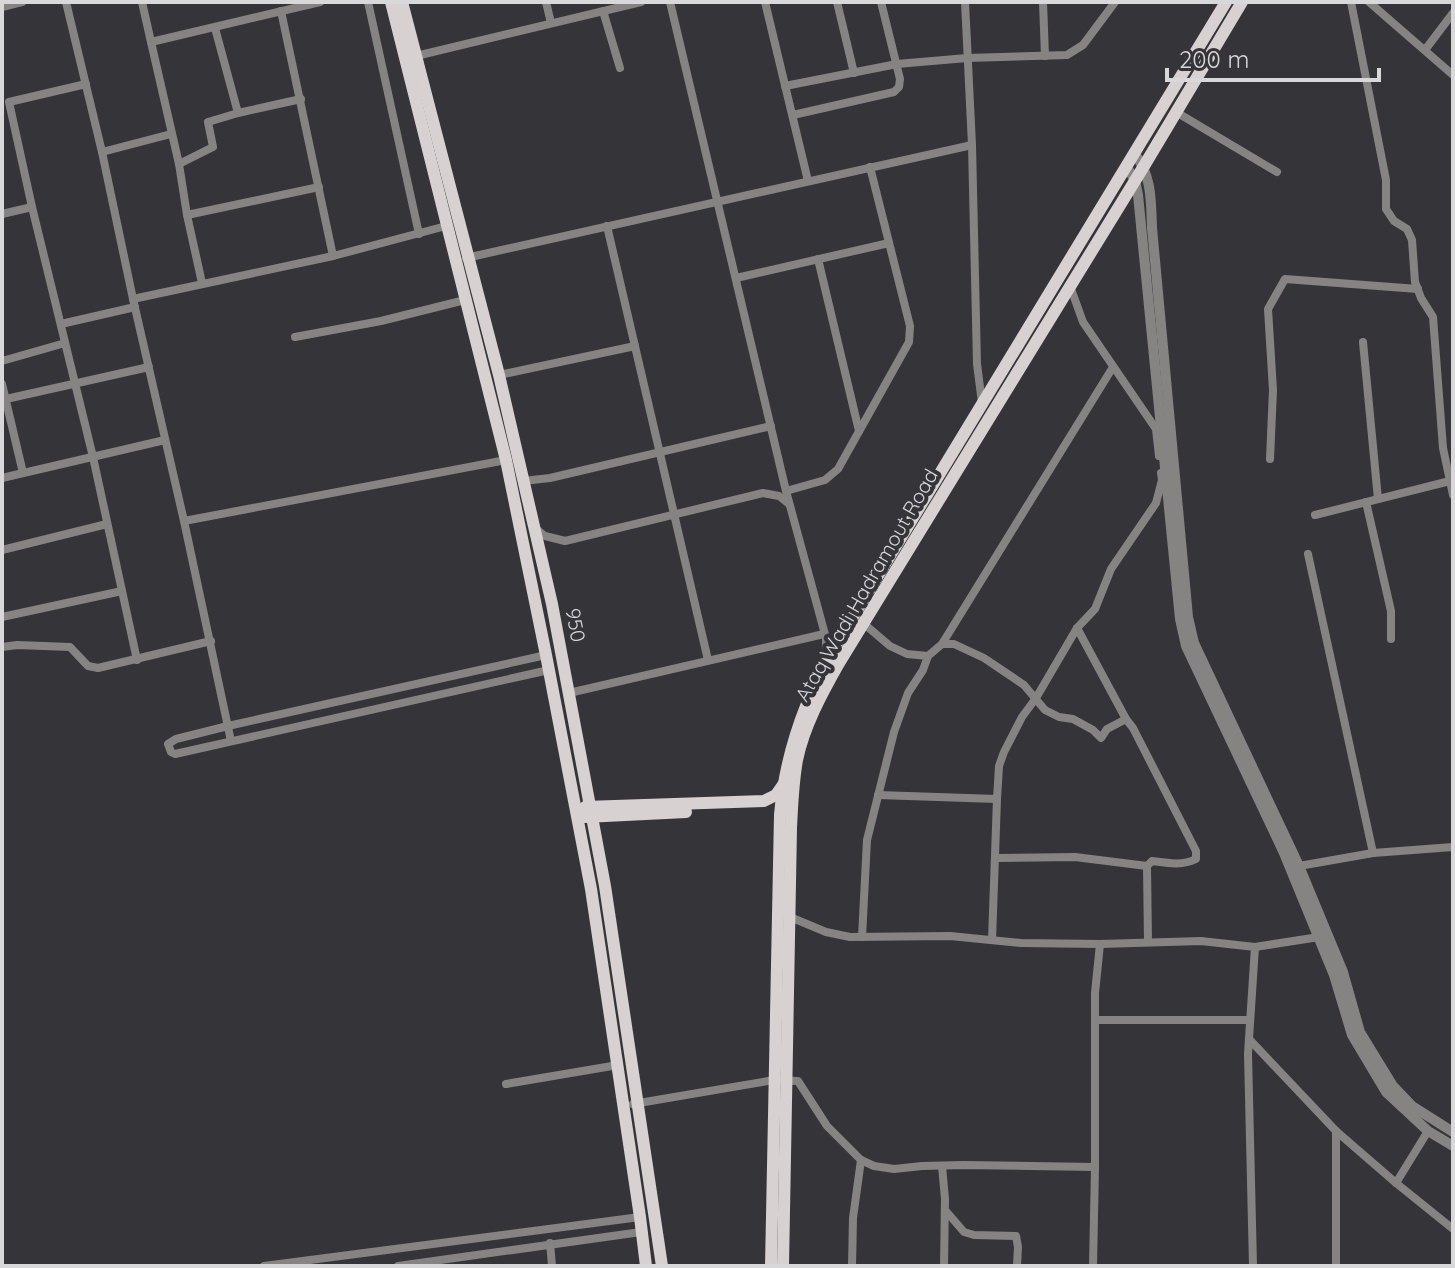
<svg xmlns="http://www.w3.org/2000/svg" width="1455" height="1268" font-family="Quicksand,sans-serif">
  <rect width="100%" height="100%" fill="#353539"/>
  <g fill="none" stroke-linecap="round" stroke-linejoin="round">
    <g stroke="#868483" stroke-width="8">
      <path d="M66,2L102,152L133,299L184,521L231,741"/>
      <path d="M142,2L151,42L320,2"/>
      <path d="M368,2L419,234"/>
      <path d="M546,2L551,23"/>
      <path d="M670,2L786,491L826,638V658"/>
      <path d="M765,2L808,181"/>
      <path d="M837,2L854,73"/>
      <path d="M965,2L972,145L977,364L982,403"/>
      <path d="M1043,2L1045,56"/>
      <path d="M1351,2L1386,180V209L1394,221L1407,229L1412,240L1415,282L1421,298L1433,317L1443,448L1453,495"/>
      <path d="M1369,2L1453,75"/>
      <path d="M2,7L22,2"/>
      <path d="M281,11L333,256"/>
      <path d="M603,11L620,68"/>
      <path d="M215,28L238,113"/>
      <path d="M151,42L179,164L187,215L202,283"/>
      <path d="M1425,50L1453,13"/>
      <path d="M416,56L641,2"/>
      <path d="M86,84L9,102L32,207L93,457L137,660"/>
      <path d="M785,86L897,64L967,58L1067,55L1083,45L1115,2"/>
      <path d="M1176,112L1277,172"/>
      <path d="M793,115L894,92L899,87L900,79L881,2"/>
      <path d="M102,152L171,134"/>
      <path d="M179,164L213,147L208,122L238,113L301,99"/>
      <path d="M2,214L32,207"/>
      <path d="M187,215L319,187"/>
      <path d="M607,226L708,660"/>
      <path d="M466,258L972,145"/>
      <path d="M818,259L859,431"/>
      <path d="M736,278L889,243"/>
      <path d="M1070,286L1083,322L1156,429L1159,456"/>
      <path d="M133,299L333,256L446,226"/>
      <path d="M61,324L135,307"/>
      <path d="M295,337L381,321L465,300"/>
      <path d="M1363,342L1378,499"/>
      <path d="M2,361L65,343"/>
      <path d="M499,375L635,346"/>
      <path d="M2,384L23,473"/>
      <path d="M6,399L149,367"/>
      <path d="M1270,459L1273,390L1268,309L1285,279L1418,289"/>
      <path d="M2,478L165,440"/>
      <path d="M523,481L550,478L771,426"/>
      <path d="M786,491L825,480L838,469L909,342L910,326L870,167"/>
      <path d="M1366,502L1391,611V639"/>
      <path d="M1315,515L1450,481"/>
      <path d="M184,521L506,460"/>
      <path d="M535,528L545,536L565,541L763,493L779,496L789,504"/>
      <path d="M2,550L107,524"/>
      <path d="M1308,554L1373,853"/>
      <path d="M2,617L122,591"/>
      <path d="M1077,628L1126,719"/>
      <path d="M942,644L1113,367"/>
      <path d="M2,647L17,645L70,647L88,666L98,668L211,641"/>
      <path d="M546,655L228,726L176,739L168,744L171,752L175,754L549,670"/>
      <path d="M928,656L942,644H954L984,658L1024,685L1045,710L1059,717L1073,719L1093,730L1101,738L1107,729L1126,719L1133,728L1196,851V859C1182,866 1167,863 1152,861L1147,866L1148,942"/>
      <path d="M569,693L824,634"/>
      <path d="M878,795L997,799L999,766L1004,752L1022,717L1036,698L1077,628L1095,609L1111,569L1156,503L1162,480L1161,473"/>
      <path d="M995,858L1075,857L1147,866"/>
      <path d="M1299,866L1373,853L1453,847"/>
      <path d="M790,917L826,932L850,937L950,936L1021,943L1100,944L1201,941L1255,947L1248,1054L1253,1266"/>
      <path d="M862,937L867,840L894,732L908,693L923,670L928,656L907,654L890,646L863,623"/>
      <path d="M992,940L997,799"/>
      <path d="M1255,947L1319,937"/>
      <path d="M1095,1020H1250"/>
      <path d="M1249,1039L1336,1131L1396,1183L1453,1229"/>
      <path d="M506,1084L618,1065"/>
      <path d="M633,1104L774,1080L798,1081L827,1126L861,1160L874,1166L894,1169L922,1166L964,1165L1095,1167V993L1100,944"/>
      <path d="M942,1166L945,1199L944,1266"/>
      <path d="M1396,1183L1428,1131"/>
      <path d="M945,1210L964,1232L974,1235L1016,1236L1018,1247L1017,1266"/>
      <path d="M550,1243L552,1266"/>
      <path d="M264,1266L640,1217"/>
      <path d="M398,1266L641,1232"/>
      <path d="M852,1266L853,1218L861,1160"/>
      <path d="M1093,1266L1095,1167"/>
      <path d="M1336,1266V1131"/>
    </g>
    <g stroke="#868483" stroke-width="10">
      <path d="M1134,153C1152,175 1151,201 1152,228L1188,617L1194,643L1299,866L1343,972L1360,1032L1393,1086L1412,1106L1453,1132"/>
      <path d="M1126,166L1135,180L1138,195L1180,619L1186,646L1284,853L1334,975L1352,1035L1386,1092L1428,1131L1453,1146"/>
    </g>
    <g stroke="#d7d2d1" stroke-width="12">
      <path d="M391,2L506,460L546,655L591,889L640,1217L646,1266"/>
      <path d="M402,2L499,375L552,604L605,886L662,1266"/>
      <path d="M585,807L764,801L776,795L783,785"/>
      <path d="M585,817L686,812"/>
      <path d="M771,1266L780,815C785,754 804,701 834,648L1226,2"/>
      <path d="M783,1266L791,828C792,805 793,782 797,760C804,726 822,693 839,663L1144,166L1242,2"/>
    </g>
  </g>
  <g text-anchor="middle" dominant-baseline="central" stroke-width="8" stroke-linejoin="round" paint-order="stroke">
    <g font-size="20" fill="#d8d8db" stroke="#353539">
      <text transform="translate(866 585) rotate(-60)">Ataq Wadi Hadramout Road</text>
      <text transform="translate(576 625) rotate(79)">950</text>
    </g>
  </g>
  <rect width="1455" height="1268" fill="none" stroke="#d8d8db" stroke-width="8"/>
  <path d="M1167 68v12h212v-12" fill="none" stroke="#d8d8db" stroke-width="4"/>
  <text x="1179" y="68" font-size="24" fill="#d8d8db" stroke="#353539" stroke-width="6" paint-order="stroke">200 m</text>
</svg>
